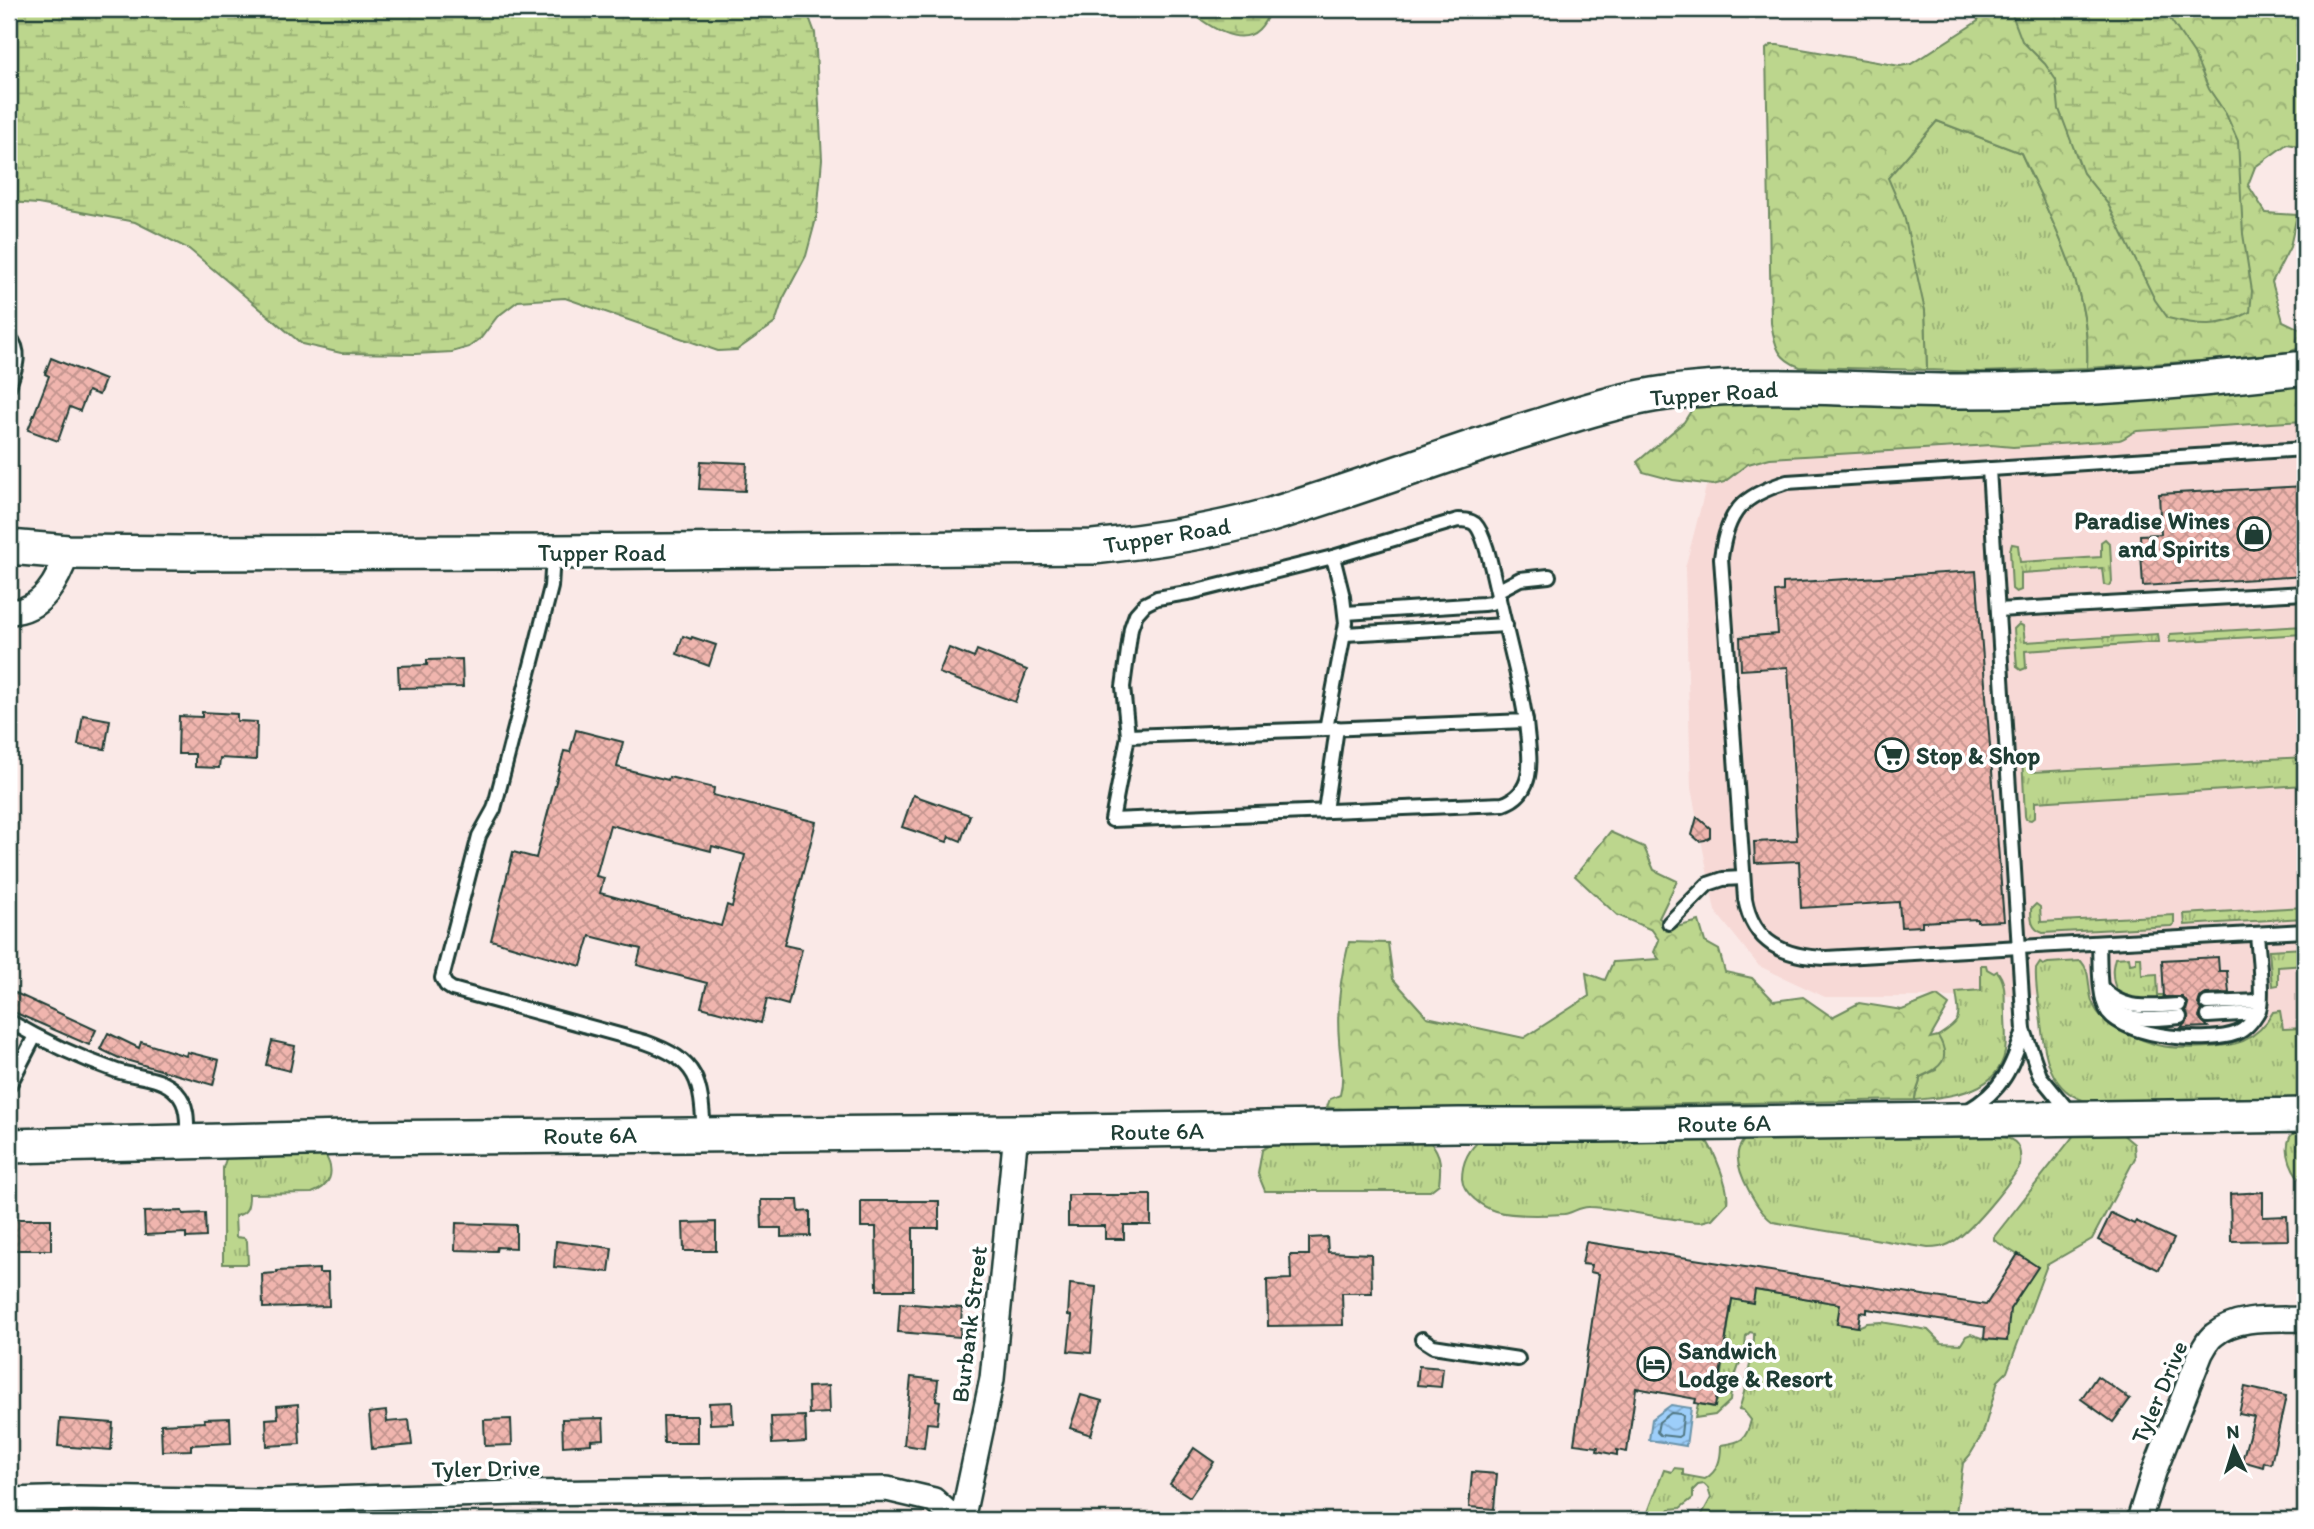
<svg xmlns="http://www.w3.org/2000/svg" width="2314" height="1529" font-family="Itim,sans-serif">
  <defs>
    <pattern id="grass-tufts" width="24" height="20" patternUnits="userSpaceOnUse" patternTransform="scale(1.75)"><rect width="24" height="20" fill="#bcd68d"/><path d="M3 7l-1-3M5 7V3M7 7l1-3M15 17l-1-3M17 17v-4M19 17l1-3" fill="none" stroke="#98af74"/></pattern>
    <pattern id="forest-crowns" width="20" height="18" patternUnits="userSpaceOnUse" patternTransform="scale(1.75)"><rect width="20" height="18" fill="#bcd68d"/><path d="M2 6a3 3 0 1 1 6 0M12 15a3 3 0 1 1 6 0" fill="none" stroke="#98af74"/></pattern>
    <pattern id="wetland-marsh" width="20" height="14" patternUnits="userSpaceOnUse" patternTransform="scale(1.75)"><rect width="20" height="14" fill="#bcd68d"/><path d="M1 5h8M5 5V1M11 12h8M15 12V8" fill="none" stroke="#98af74"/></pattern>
    <pattern id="water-waves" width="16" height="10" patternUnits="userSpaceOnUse" patternTransform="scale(1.75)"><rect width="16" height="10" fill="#9dcefa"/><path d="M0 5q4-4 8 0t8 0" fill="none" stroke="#7fa8cb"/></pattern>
    <pattern id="building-cross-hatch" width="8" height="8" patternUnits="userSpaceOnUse" patternTransform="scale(1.75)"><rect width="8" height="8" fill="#f0b5ae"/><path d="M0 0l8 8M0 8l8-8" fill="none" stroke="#c2948e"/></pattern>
  </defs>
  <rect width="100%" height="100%" fill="#fae9e7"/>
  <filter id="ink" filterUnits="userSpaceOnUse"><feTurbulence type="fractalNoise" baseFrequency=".0143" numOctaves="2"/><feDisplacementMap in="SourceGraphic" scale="14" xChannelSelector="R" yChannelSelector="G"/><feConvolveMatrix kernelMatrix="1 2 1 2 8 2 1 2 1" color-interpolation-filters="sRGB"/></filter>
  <g filter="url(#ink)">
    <path fill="#f7d9d6" d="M2305,404V1056L2158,1062L2108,1037L2075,993L1988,997H1825L1759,966L1715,911L1691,788L1685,568L1706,487L1774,448Z"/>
    <g fill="url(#grass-tufts)" stroke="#6e8a60" stroke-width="2">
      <path d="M1937,121L2021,153C2052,220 2092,292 2087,368L1980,372L1927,370L1925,311L1887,178Z"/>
      <path d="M2105,539L2110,544L2112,582L2110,586L2104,585L2102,568L2021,573V590L2016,592L2012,589L2010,550L2012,544L2018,545L2020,562L2101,557V542Z"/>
      <path d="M2305,608V638L2304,634L2169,642L2170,634L2304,626Z"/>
      <path d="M2019,624L2023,626L2025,642L2158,634L2159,642L2025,651L2026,668L2021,670L2017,667L2014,629Z"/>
      <path d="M2027,754L2031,758L2033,772L2305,757V785L2035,802V817L2031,820L2026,819L2025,816L2022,757Z"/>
      <path d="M2036,904L2040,907L2041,922L2174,915V924L2171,926L2043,933C2031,929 2031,920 2031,909Z"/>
      <path d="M2305,907V918L2185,925L2184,914Z"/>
      <path d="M2305,948V965L2278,967V985L2272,986L2269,950Z"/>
      <path d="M2129,957L2130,964L2136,963V957H2141L2142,975L2157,974L2158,995H2163V1001C2141,999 2114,1004 2113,975C2112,969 2113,965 2115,958Z"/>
      <path d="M2081,961C2095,976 2082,1000 2104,1019C2117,1030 2141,1040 2157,1045C2177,1050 2224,1048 2243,1041C2256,1035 2266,1025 2273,1012L2280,1011L2283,1029L2305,1028V1098L2296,1100L2090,1102C2047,1093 2044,1051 2040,1013C2038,999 2035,983 2036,969L2040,963L2043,965L2048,963Z"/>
      <path d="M1981,965H1986L1987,969L1994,973L1997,971C2007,982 2004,999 2005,1013C2005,1025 2007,1040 2005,1052C1997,1094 1949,1096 1915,1100C1914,1091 1921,1086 1920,1077L1936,1070L1938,1036C1962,1021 1960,1019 1956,992L1981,990Z"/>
      <path d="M2305,1130V1183C2293,1175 2283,1152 2290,1137C2293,1132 2300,1131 2305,1130Z"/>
      <path d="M2075,1134H2122L2134,1144L2135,1158L2092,1239L2047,1265L2007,1372L1998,1381L1983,1433L1970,1455L1963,1463L1956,1513L1953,1520H1699L1711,1498L1708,1488L1704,1484L1698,1485L1693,1490V1498L1680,1508L1670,1509L1661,1520H1645L1664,1470L1672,1472L1674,1468L1683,1469V1475L1705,1479C1718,1471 1721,1460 1721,1445C1741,1442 1746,1441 1751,1420L1743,1410L1739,1409C1744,1397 1755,1344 1754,1333L1750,1332L1746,1336C1745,1342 1746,1348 1744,1353C1738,1367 1731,1386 1730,1401L1715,1415L1695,1418L1698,1404L1714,1407L1715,1401H1717L1732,1299L1755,1290L1840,1304L1838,1324L1858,1327L1867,1323L1881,1322L1928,1330L1941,1343L1961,1344L1966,1336L1971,1334L1984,1339L2007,1341L1998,1328L2037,1267L1994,1240V1237Z"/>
      <path d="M1986,1135C2010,1138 2023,1137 2020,1166C2008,1185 1969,1235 1949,1244C1943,1247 1935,1248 1928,1248L1773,1222C1758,1212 1735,1171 1738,1152C1739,1146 1742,1142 1746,1138Z"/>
      <path d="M1483,1138L1705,1139C1714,1150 1730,1189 1727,1203L1712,1219L1701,1222C1664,1220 1627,1209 1590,1207C1580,1206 1573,1213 1564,1214C1546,1215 1512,1216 1495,1211C1482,1207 1463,1193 1462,1179C1462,1161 1469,1148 1483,1138Z"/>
      <path d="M1430,1142C1442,1154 1441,1168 1439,1184L1430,1191H1265L1258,1174L1262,1150L1273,1143Z"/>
      <path d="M325,1155C336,1172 330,1187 312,1193L249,1194C249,1206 248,1214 235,1216L236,1237L244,1238L247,1241L248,1264H223V1168L227,1156Z"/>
    </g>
    <g fill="url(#forest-crowns)" stroke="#6e8a60" stroke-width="2">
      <path d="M1976,9H2305V147L2287,144L2255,167L2248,185L2266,213L2297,215L2290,247L2272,282L2283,321L2300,329L2305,335L2302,347L2289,352L2200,361L2087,368C2092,292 2052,221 2021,153L1937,121L1888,178L1904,215L1925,311L1927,370L1800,367C1777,359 1775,345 1771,323L1766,49L1771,45H1778L1900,66L1911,64L1978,21Z"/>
      <path d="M2305,383V421L2137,431C2129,433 2126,439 2119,440L2013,447L1991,445L1770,458L1748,464L1724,482L1713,485L1673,480L1643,472L1637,462L1684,422L1696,403Z"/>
      <path d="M1610,832L1644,847L1654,870L1677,881L1659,918L1673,928L1699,921L1705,942L1719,950L1725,972L1752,978L1774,1001L1803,997L1832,1017L1859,1003L1902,1010L1937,996L1949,1005L1930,1038L1938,1036C1952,1059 1941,1068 1920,1077C1921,1086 1914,1091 1915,1100L1342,1110L1327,1107L1330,1099L1340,1095C1345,1076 1340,1060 1339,1040C1336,1007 1341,974 1349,942L1388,943L1393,979L1427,1017L1524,1038L1589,996L1586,973L1605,980L1613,962L1659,959L1654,952L1659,940L1652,930L1617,915L1575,876Z"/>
    </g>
    <g fill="url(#wetland-marsh)" stroke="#6e8a60" stroke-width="2">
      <path d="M9,9H637L651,13L655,9H806L815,33L822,159L817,215L806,256L783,299L775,323L737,350L718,351L565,298L518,301L497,317L481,338L469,347L452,352L415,354L341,353L302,344L189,249L135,222L38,204L9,202Z"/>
      <path d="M1187,9H1270C1255,58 1214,31 1187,9Z"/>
      <path d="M2010,9L2164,10L2194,54L2209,89L2226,114L2238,141L2243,234L2252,291L2250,312C2221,328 2199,326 2168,318L2155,300L2108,204L2083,173L2059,109L2056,80L2045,64L2022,41Z"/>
    </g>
    <path fill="url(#water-waves)" stroke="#6b94ab" stroke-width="2" d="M1671,1405L1691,1408L1686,1446L1649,1440L1652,1419Z"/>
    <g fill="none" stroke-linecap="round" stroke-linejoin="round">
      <path stroke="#517783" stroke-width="2" d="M1671,1413L1680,1414L1683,1416L1681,1435L1678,1437L1660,1435L1657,1432L1659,1422Z"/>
    </g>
    <g fill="url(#building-cross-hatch)" stroke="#1f3d34" stroke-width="2" fill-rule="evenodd">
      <path d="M51,358L105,380L99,395L88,391L80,411L70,407L58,441L28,430L49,376L45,374Z"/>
      <path d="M701,461L747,463L745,491L699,489Z"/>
      <path d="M2305,486V576L2143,586L2140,535L2161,534L2159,494Z"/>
      <path d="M1976,571L2004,921L1977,922V919L1922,922V926L1901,927L1899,902L1801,908L1799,861L1755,863L1754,842L1797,840L1788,667L1741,670L1740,637L1778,634L1775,592L1783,591V583Z"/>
      <path d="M683,636L691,639L692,637L716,645L709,666L677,654Z"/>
      <path d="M949,648L974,658L977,650L1027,670L1015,702L939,673Z"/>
      <path d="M462,659L463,687L399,688L398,666L427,665V660Z"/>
      <path d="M202,712L237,714V721L257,722L256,760L220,758L219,768L195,767V754H178L179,716L202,717Z"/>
      <path d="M83,715L110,720L105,749L78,745Z"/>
      <path d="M576,730L623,742L617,767L668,780L669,777L714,788L713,795L816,822L784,945L802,949L788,1005L767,999L761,1023L701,1007L707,983L637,965L641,949L590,936L581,966L491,940L513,852L536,858L564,751L570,752ZM610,825L711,851L712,846L745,855L732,907L727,905L721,926L600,893L604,878L596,876Z"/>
      <path d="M913,795L970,815L961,841L949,836L947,842L902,827Z"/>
      <path d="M1697,817L1710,828V837L1705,840L1699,841L1692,835Z"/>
      <path d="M2218,957L2219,971H2227L2229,993L2206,994L2200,998L2198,1004L2202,1010L2199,1017L2208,1027L2181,1028L2188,1020L2186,1011L2188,1004L2182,997H2164L2162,960Z"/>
      <path d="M9,990L96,1030L89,1045L9,1010Z"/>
      <path d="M108,1033L139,1048L141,1042L186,1056L187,1052L219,1060L213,1085L119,1058L100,1049Z"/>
      <path d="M272,1041L295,1046L290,1071L266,1065Z"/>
      <path d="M2263,1192V1217L2287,1216L2288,1240L2231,1241L2230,1194Z"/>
      <path d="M1068,1195H1151V1225H1124V1239H1105V1226H1068Z"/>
      <path d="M761,1200H798L799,1212L810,1211V1236L781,1237V1228H762Z"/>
      <path d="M861,1201H939V1228H913V1290H877L876,1227H861Z"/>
      <path d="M182,1211L183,1214L205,1213L206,1237L186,1238V1233L145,1235L144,1212Z"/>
      <path d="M2111,1213L2134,1224L2136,1221L2174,1239L2159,1270L2098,1240Z"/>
      <rect x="9" y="1219" width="42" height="31"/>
      <path d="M716,1222V1251H684L683,1223Z"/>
      <path d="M456,1223L516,1225V1248L497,1247L496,1251L455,1250Z"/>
      <path d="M1327,1237L1328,1252L1371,1254L1372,1293H1342L1343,1325L1268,1326L1267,1280L1291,1279L1290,1255H1309V1238Z"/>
      <path d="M556,1241L612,1248L609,1272L554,1267Z"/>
      <path d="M1586,1242L1986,1305L2018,1254L2038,1267L2010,1309L2007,1341L1984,1339L1985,1327L1867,1309V1313L1860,1312L1858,1327L1837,1324L1840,1304L1755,1290L1753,1303L1732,1299L1715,1407L1695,1403L1696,1399L1636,1388L1627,1452L1617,1450V1455L1597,1451L1598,1447L1574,1444L1599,1274L1590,1272L1591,1265L1582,1264Z"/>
      <path d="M319,1269V1273H328L329,1306L263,1308L262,1274L277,1273V1271Z"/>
      <path d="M1070,1284L1096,1287L1091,1353L1068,1351L1072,1316L1068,1315Z"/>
      <path d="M900,1303L962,1308L960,1337L898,1332Z"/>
      <path d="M1419,1366L1443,1368L1441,1387L1417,1385Z"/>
      <path d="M2097,1376L2130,1399L2113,1422L2081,1399Z"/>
      <path d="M911,1377L938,1380L936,1400L940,1401L937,1424L927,1423L924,1448L904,1445Z"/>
      <path d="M828,1386L829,1413L809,1414L808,1387Z"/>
      <path d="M2245,1387L2286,1396L2271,1464L2264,1462L2263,1467L2242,1461L2254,1417L2239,1414Z"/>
      <path d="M1081,1395L1102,1401L1091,1435L1070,1428Z"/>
      <path d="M732,1402L733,1423L710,1424L709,1403Z"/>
      <path d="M298,1404L300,1444L267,1446L266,1419L278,1418L277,1406Z"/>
      <path d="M386,1411L387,1422L409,1420L412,1445L372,1449L369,1413Z"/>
      <path d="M663,1416H697V1443H664Z"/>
      <path d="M805,1416L806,1442L772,1444L771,1417Z"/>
      <path d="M230,1418L231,1443L191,1445V1450L162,1451L161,1424L205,1422L204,1419Z"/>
      <path d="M603,1418L604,1439L591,1440V1444L563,1446L562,1419Z"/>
      <path d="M60,1419L113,1423L111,1450L58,1446Z"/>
      <path d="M511,1419L512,1445L485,1446L484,1420Z"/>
      <path d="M1194,1448L1214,1462L1190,1497L1170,1484Z"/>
      <path d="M1472,1472L1497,1474L1494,1509L1469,1507Z"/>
    </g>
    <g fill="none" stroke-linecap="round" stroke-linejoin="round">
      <defs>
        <g id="service">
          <path d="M9,337C23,352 15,369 9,386"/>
          <path d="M2305,449L1787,482C1742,496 1727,511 1721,558L1745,899C1753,943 1784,957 1826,958L2305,931"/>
          <path d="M1989,469L2024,1030"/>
          <path d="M553,555L551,587L535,650L494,809L479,836L442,978L446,985L452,989L645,1042C699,1061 701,1080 704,1134"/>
          <path d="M1497,591C1493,575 1486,535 1475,524C1470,520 1464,520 1458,520L1333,557L1343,597L1346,623L1326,729L1526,721L1519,683L1497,591L1520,579L1549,576"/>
          <path d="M1998,610L2305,593"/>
          <path d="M1346,613L1483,604L1491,603L1499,597"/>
          <path d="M1345,634L1506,625"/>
          <path d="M1326,729L1128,736L1112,820L1503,804C1540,791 1528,751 1526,721"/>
          <path d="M1128,736L1123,687L1131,628L1136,614L1145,604L1157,598L1193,592L1333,557"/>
          <path d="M1325,811L1337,728"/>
          <path d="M1669,923L1708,884L1723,879L1743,878"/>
          <path d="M2099,943C2100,961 2098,998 2108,1012C2128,1038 2209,1044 2237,1033C2247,1029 2254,1019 2259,1010C2264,997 2258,950 2257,934"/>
          <path d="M2102,988C2123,1012 2150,1006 2179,1005"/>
          <path d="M2207,1003L2260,1001"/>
          <path d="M2112,1008C2130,1023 2158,1019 2180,1017"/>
          <path d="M2208,1016L2257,1013"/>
          <path d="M9,1021C43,1041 80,1058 117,1071C138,1078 162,1076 177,1093C189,1106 187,1124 187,1140"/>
          <path d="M9,1086L35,1036"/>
          <path d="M1967,1111C2003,1090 2012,1068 2024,1030L2040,1076L2072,1115"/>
          <path d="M1422,1339L1433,1346L1518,1359"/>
        </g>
        <g id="minor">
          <path d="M9,612C43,611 58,580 68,552"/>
          <path d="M9,1500L79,1498L266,1501L515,1493L887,1489L934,1500L956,1520"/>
          <path d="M962,1520L992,1379L1016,1132"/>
          <path d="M2139,1520L2154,1472L2201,1353C2205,1347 2208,1339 2214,1335C2238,1315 2276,1320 2305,1319"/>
        </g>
        <g id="secondary">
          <path d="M9,547L68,552L186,553L552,552L1093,547C1151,541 1207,533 1264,517C1355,490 1444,455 1535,427C1570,416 1605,404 1642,397C1743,378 1856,391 1958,391C2074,391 2190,382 2305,368"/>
          <path d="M9,1146L347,1138L1016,1132L1459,1125H1597L2305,1115"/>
        </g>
      </defs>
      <use href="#service" stroke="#1f3d34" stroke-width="18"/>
      <use href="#minor" stroke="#1f3d34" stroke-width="28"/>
      <use href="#secondary" stroke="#1f3d34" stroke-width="38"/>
      <use href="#service" stroke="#fff" stroke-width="12"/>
      <use href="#minor" stroke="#fff" stroke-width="23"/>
      <use href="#secondary" stroke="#fff" stroke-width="33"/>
    </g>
  </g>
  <defs>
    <symbol id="shop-ring" viewBox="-11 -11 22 22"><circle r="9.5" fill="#fff" stroke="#1f3d34" stroke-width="1.5"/><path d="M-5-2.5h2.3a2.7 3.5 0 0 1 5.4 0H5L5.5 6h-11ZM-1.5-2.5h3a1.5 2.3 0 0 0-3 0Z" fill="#1f3d34"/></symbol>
    <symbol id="supermarket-ring" viewBox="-11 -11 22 22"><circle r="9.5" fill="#fff" stroke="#1f3d34" stroke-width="1.5"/><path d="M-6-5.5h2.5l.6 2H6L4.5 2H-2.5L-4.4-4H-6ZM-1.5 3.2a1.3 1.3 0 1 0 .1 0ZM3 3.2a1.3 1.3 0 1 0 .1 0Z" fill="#1f3d34"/></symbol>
    <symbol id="hotel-ring" viewBox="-11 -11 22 22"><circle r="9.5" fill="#fff" stroke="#1f3d34" stroke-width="1.5"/><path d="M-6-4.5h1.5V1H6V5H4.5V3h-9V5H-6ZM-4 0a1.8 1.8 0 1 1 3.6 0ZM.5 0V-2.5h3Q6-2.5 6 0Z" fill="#1f3d34"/></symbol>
  </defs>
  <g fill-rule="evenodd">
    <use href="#shop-ring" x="2235" y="515" width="38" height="38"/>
    <use href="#supermarket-ring" x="1873" y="736" width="38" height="38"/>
    <use href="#hotel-ring" x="1635" y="1345" width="38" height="38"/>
  </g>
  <g text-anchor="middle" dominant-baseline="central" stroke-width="7" stroke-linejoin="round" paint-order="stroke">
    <g font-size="24" fill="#1f3d34" stroke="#fff">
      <text transform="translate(1714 393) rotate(-4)">Tupper Road</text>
      <text transform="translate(1167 535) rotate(-9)">Tupper Road</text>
      <text x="602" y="552">Tupper Road</text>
      <text transform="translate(1724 1123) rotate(-1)">Route 6A</text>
      <text transform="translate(1157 1131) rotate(-1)">Route 6A</text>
      <text transform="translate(590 1135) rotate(-1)">Route 6A</text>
      <text transform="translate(969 1324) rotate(-83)">Burbank Street</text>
      <text transform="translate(2159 1392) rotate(-67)">Tyler Drive</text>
      <text transform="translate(486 1468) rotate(-1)">Tyler Drive</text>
    </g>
    <g font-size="24" font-weight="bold" fill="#1f3d34" stroke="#fff" text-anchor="start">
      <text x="2230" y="520" text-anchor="end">Paradise Wines<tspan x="2230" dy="28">and Spirits</tspan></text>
      <text x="1916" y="755">Stop &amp; Shop</text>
      <text x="1678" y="1350">Sandwich<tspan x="1678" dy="28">Lodge &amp; Resort</tspan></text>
    </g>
  </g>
  <rect width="2314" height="1529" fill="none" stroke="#fff" stroke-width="35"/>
  <rect x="18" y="18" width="2279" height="1494" fill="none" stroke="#1f3d34" stroke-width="2.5" filter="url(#ink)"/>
  <g transform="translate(2234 1448) rotate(356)" stroke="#ffffff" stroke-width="5" paint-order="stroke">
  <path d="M0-5L12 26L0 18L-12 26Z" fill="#1f3d34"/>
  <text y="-10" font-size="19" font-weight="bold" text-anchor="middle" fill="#1f3d34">N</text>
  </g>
</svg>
